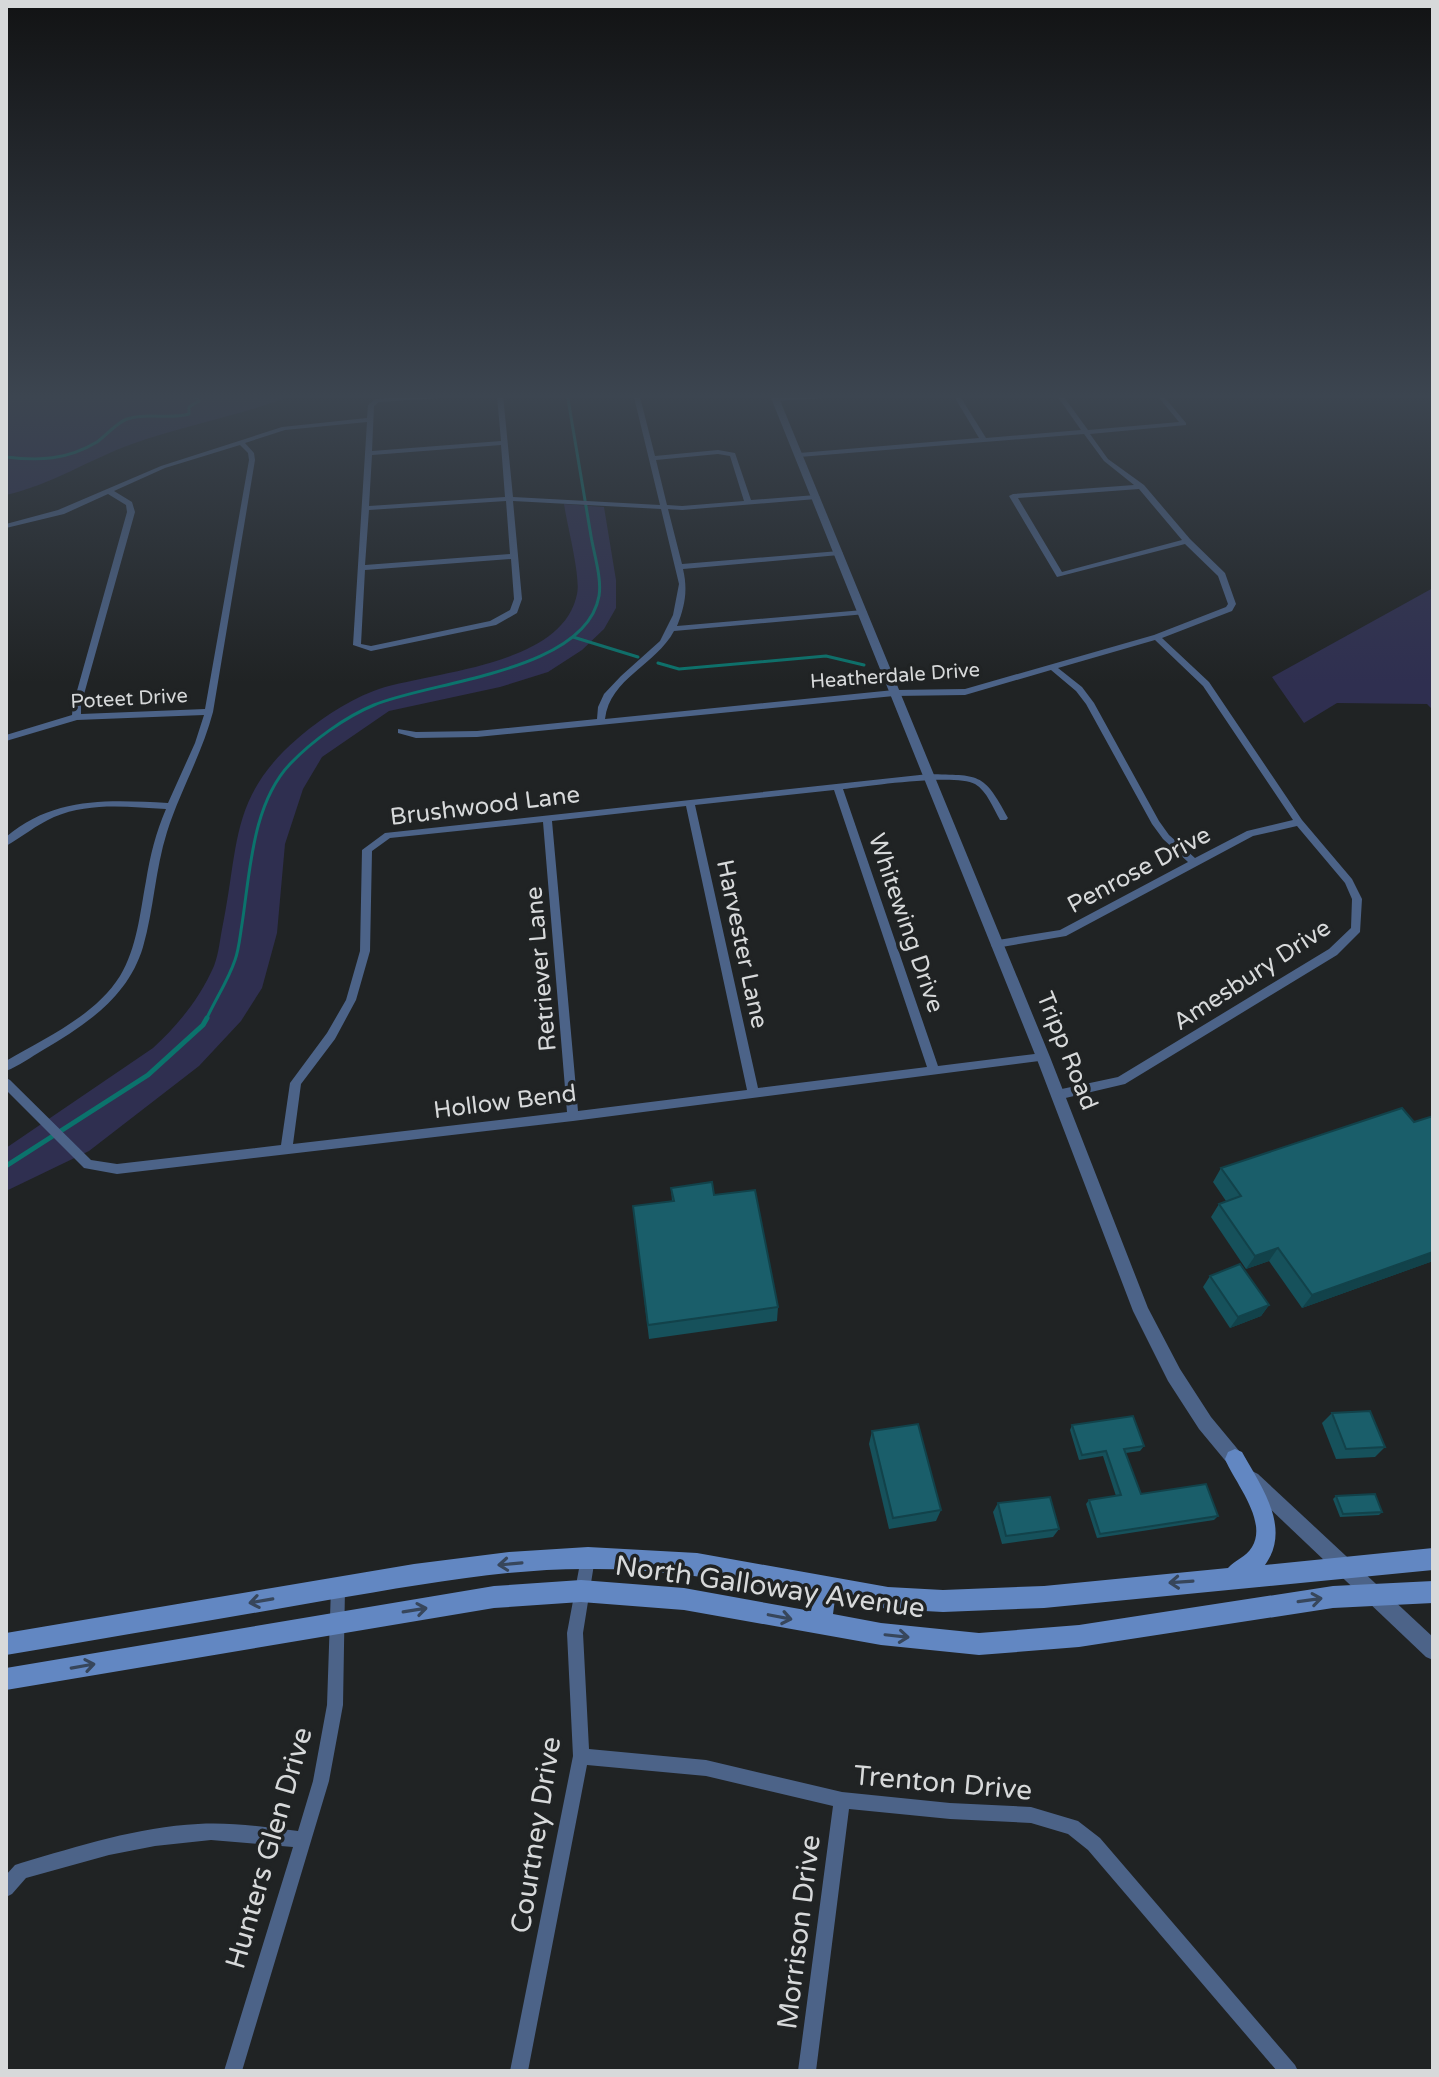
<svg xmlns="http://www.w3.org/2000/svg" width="1439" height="2077" font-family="'Varela Round',sans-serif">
  <rect width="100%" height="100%" fill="#202324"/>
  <g fill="#2f2f50">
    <path d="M6,393H298C245,415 187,424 132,444C90,459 51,485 6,495Z"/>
    <path d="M564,504L604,507L616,580V608L604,629L582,650L548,672L500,687L389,711L322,757L303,789L285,844L277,933L262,988L241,1021L199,1066L89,1151L6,1191V1148L153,1048C179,1024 200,998 214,966C219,953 220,938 223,924C239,845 230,797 297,739C320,719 350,699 379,689C435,671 563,666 577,594C581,577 567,525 564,504Z"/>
    <path d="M1433,588V710L1427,704L1337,703L1304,723L1272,677Z"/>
  </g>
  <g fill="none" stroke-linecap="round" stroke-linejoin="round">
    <g stroke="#0b736c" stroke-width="3">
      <path d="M6,457C39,461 67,460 97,442C107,435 116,423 127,419C148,412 168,420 189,414V407L199,401L188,393H191"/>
      <path d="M573,637L638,657"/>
      <path d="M658,663L679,669L826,656L864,665"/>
      <path d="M206,1020C215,1000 228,981 235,960C239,949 240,936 242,924C250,873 252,804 290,764C312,741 345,717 374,705C431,681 586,672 599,596C602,579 594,554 591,536C583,489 575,441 567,393"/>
    </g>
    <path stroke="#0b736c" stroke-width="5" d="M6,1166L148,1075L203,1025L207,1018"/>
    <g fill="#4c6388" fill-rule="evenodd">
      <path d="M462,393H488L485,395L379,402L374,406L372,451L501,441L497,396L493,393H500L503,395L513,497L660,505L633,393H639L655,456L718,450L735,453L751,500L816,495L820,497L816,499L682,510L668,509L682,564L839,551L843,553L839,555L683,569C688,590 685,606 677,626L863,610L867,612L866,614L674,631C656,665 610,678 605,719L894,690L965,689L1154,635L1226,607L1228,604L1218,576L1185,544L1057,577L1009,496L1013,494L1134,485L1104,461L1084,434L799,457L796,455L799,453L979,438L952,393H958L986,438L1081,430L1055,393H1061L1088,430L1179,422L1155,393H1161L1186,423V425L1090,434L1108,459L1144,485L1190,539L1225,573L1236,604L1232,611L1162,638L1209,682L1302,820L1352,879L1362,899L1360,932L1337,955L1125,1084L1057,1100L1053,1098L1051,1095L1053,1092L1057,1090L1118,1077L1329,949L1351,928L1352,899L1345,883L1297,826L1253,836L1066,936L996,948L992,947L991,944L992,941L1060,930L1188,862L1163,839L1152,824L1086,704L1076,691L1051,670L965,695L894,696L477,737L416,738L398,733V729L416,732L477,731L597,719L598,707L604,694L621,676L660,641L673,615L679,584L661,509L513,501L522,599L517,613L496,625L371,651L353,645L367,422L285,430L245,443L254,453L255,460L213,712C202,754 180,791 167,832C155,870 154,909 143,947C128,997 87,1024 43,1050C31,1057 19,1066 6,1071V1061C45,1038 95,1016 120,976C137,948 140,913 146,881C150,856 156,832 166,809C128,807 90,802 54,817C36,825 22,837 6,846V837C54,796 110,800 168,803L195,743L204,715L77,720L6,741V735L72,715L73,705L127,512L126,505L108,494L64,514L6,528V524L58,510L161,466L282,427L367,418L368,405L375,399ZM240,445L248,453L249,460L205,709L81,714V705L135,512L132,502L114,491L165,468ZM501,445L505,497L369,506L372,455ZM718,454L730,456L744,501L682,506L667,505L656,460ZM1139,489L1182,540L1062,572L1018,498ZM506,501L510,554L365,565L369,510ZM511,559L514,599L510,610L490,621L371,646L361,644L365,570ZM1155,640L1203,686L1293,820L1247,831L1195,858L1169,835L1159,821L1094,703L1082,687L1058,668Z"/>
      <path d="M860,393L861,394L858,396L776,401L773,399L776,397Z"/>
      <path d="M929,774C979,776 983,771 1008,818L1006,820H1000C993,808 987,791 975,784C955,773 869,786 843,789L938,1066L1043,1053L1047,1054L1049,1057L1047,1060L573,1121L117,1174L84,1168L6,1090V1078L10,1080L91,1160L117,1164L281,1145L290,1083L327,1033L346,1000L360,951L362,850L385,833ZM834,790L927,1067L758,1088L695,805ZM686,806L747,1090L578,1111L552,821ZM543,822L567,1112L293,1144L301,1084L335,1039L356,1000L370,951L372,851L390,838Z"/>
      <path d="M588,1551L593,1553L595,1558L583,1633L589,1749L706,1760L842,1792L950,1803L1031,1807L1078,1821L1100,1838L1295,2065L1298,2071H1277L1088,1850L1068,1834L1031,1823L950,1819L849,1809L816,2071H798L833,1806L706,1776L587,1765L528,2071H510L573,1756L567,1633L581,1558L583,1553Z"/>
      <path d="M338,1581L343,1583L345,1588L343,1705L329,1781L242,2071H224L293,1847L211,1840L155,1846L109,1855L26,1878L12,1894L6,1897V1875L15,1865L21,1863C79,1846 138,1827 198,1824C231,1822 265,1827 298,1831L313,1781L327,1705L331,1588L333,1583Z"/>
    </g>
    <g fill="#4c6388" fill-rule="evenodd">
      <path d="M769,393H777L1050,1057L1148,1308L1180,1369L1211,1417L1245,1458L1248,1464L1245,1470L1239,1473L1233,1470L1199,1429L1168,1381L1133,1311L1036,1057Z"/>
      <path d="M1252,1471L1258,1474L1433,1637V1660L1426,1657L1246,1486L1243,1480L1246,1474Z"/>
    </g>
    <path fill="#6287c2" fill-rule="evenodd" d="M1235,1449L1242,1452C1261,1486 1292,1528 1265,1565L1433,1548V1570L1044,1608L943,1612L888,1609L835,1599L833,1614L881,1623L979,1633L1079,1625L1333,1586L1433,1581V1603L1333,1608L1079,1647L979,1655L881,1645L684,1610L581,1602L494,1608L6,1690V1668L494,1586L581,1580L684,1588L811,1611L814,1596C740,1582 668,1569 592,1569C504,1568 415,1586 328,1600C221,1619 113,1637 6,1655V1633L414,1564L509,1552L588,1547L697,1553L888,1587L943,1590L1044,1586L1228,1568C1235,1560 1246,1557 1252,1547C1268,1521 1235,1483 1225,1459L1228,1452Z"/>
  </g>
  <g fill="#16515b">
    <path d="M1433,1116V1261L1302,1308L1269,1261L1246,1269L1211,1217L1219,1204L1226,1201L1213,1182L1221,1168L1414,1122Z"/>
    <path d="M671,1188L714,1195L778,1307L777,1321L649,1339L633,1206L672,1201Z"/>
    <path d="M1210,1276L1269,1305L1261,1316L1230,1328L1203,1287Z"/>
    <path d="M1332,1413L1385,1447L1375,1457L1336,1459L1322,1423Z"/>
    <path d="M1072,1425L1144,1446L1140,1451L1126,1453L1141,1494L1218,1516L1214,1520L1097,1538L1086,1504L1089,1500L1116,1496L1103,1456L1079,1460L1070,1430Z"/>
    <path d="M872,1431L941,1510L936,1521L889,1529L869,1444Z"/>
    <path d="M1336,1496L1382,1512L1379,1515L1340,1517L1333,1499Z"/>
    <path d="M998,1503L1059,1529L1053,1537L1002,1544L993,1512Z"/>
  </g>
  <g fill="#12424a">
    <path d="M1278,1248L1269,1261L1246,1269L1255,1256Z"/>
    <path d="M1433,1252V1261L1302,1308L1312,1295Z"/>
    <path d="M1269,1305L1261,1316L1230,1328L1238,1317Z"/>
  </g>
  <g fill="#1a5e6a" stroke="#12424a" stroke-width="2">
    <path d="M1402,1108L1414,1122L1433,1116V1252L1312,1295L1278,1248L1255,1256L1219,1204L1241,1196L1221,1168Z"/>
    <path d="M712,1182L714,1195L755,1190L778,1307L648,1325L633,1206L674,1201L671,1188Z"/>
    <path d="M1240,1264L1269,1305L1238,1317L1210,1276Z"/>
    <path d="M1370,1411L1385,1447L1346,1449L1332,1413Z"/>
    <path d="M1133,1416L1144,1446L1124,1449L1141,1494L1206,1484L1218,1516L1100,1534L1089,1500L1121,1495L1106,1451L1082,1455L1072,1425Z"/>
    <path d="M918,1424L941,1510L893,1518L872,1431Z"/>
    <path d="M1375,1494L1382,1512L1343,1514L1336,1496Z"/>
    <path d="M1050,1497L1059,1529L1006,1536L998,1503Z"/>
  </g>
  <defs><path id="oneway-shaft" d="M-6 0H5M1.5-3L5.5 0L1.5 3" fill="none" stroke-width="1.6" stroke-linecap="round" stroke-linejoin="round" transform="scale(2)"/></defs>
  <g stroke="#37465b">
    <use href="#oneway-shaft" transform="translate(510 1564) rotate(175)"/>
    <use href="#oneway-shaft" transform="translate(1181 1582) rotate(176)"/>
    <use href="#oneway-shaft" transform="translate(1310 1600) rotate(-8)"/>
    <use href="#oneway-shaft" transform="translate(261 1601) rotate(170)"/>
    <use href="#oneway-shaft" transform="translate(415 1610) rotate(-9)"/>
    <use href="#oneway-shaft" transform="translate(780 1617) rotate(11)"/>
    <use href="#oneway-shaft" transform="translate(897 1636) rotate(6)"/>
    <use href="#oneway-shaft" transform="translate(83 1666) rotate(-10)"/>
  </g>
  <linearGradient id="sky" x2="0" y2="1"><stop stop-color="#121314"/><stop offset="0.58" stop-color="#3c4550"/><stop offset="1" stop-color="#3c4550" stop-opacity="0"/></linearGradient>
  <rect width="1439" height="683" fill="url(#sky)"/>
  <g text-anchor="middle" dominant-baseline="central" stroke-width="7" stroke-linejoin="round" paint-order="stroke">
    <g font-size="20" fill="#d7d9da" stroke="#202324">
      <text transform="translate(895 676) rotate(-4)">Heatherdale Drive</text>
      <text transform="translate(129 699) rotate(-3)">Poteet Drive</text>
    </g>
    <g font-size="24" fill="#d7d9da" stroke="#202324">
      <text transform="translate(485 806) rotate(-7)">Brushwood Lane</text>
      <text transform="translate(1139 870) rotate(-28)">Penrose Drive</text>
      <text transform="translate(906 923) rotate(71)">Whitewing Drive</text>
      <text transform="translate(742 944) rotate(78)">Harvester Lane</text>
      <text transform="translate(541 969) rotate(-95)">Retriever Lane</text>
      <text transform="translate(1252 975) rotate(-33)">Amesbury Drive</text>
      <text transform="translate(1067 1051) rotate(68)">Tripp Road</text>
      <text transform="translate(505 1102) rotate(-7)">Hollow Bend</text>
    </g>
    <g font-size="28" fill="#d7d9da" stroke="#202324">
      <text transform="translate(770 1587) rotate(8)">North Galloway Avenue</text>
      <text transform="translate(943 1783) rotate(5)">Trenton Drive</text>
      <text transform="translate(536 1835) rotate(-81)">Courtney Drive</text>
      <text transform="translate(269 1848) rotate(-74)">Hunters Glen Drive</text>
      <text transform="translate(799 1932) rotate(-83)">Morrison Drive</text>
    </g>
  </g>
  <rect width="1439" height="2077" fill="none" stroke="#d7d9da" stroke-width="16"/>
</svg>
